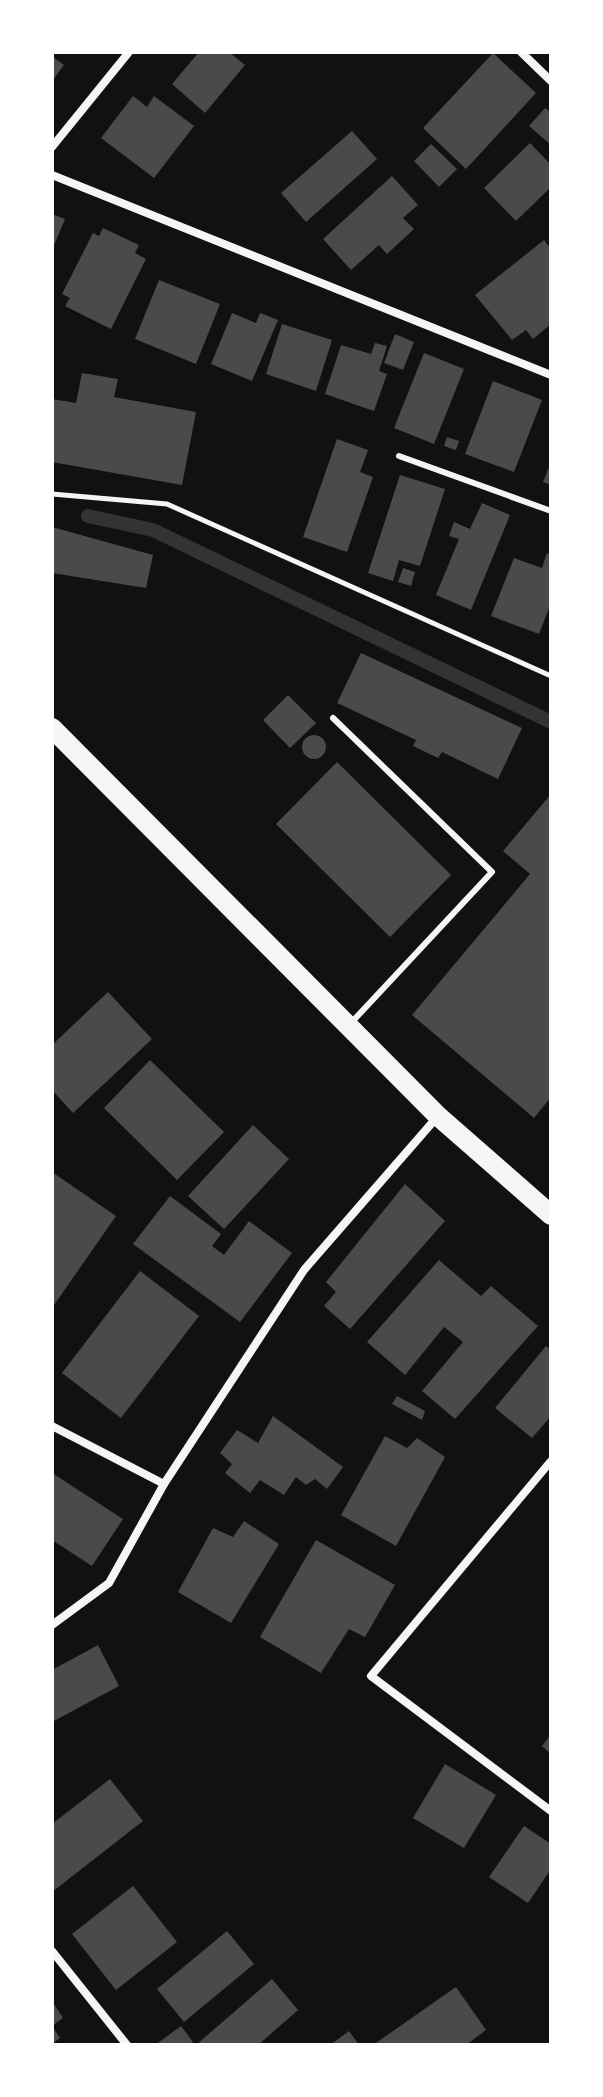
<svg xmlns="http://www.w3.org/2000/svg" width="603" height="2097" font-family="'Public Sans',sans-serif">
  <rect width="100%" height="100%" fill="#111"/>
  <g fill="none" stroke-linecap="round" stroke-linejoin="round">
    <path stroke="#333" stroke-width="14" d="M88,516L153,530L551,722"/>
  </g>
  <g fill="#4a4a4a">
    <path d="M199,52H229L245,65L205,113L172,84Z"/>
    <path d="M493,53L536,93L466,169L423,128Z"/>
    <path d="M52,56L64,65L52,81Z"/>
    <path d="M133,96L147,107L154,96L194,126L154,178L101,138Z"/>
    <path d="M545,108L551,112V145L529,126Z"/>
    <path d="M352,131L377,159L306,222L281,193Z"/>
    <path d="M530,143L551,165V187L516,221L484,188Z"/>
    <path d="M431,144L457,169L439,187L414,161Z"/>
    <path d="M392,176L418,205L403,218L414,229L387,254L379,245L351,270L323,239Z"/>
    <path d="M52,214L65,219L52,250Z"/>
    <path d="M103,228L139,245L135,253L146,259L111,329L65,306L70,298L62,294L93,233L99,236Z"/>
    <path d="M544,240L551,249V324L533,339L526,330L512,340L475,295Z"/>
    <path d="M159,280L220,304L196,364L135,339Z"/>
    <path d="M232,313L256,323L260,313L278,320L252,381L211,364Z"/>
    <path d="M282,324L332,340L316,391L266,374Z"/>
    <path d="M395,334L414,342L403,370L384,363Z"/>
    <path d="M375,343L387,346L379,371L387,374L374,411L325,394L341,345L371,354Z"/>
    <path d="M424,353L464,369L434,444L394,428Z"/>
    <path d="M82,373L118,379L114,397L196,412L182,485L52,462V399L76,403Z"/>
    <path d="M493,381L542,400L514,472L465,454Z"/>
    <path d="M447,437L459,441L456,450L444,446Z"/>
    <path d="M337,439L368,450L360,472L373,477L347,552L303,537Z"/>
    <path d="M551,462V485L543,482Z"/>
    <path d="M400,475L445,489L420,566L399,560L393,581L368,573Z"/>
    <path d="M482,503L510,515L471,610L436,595L459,539L449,536L454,522L470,529Z"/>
    <path d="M52,527L153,555L146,588L52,573Z"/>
    <path d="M547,553L551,555V603L539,634L491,616L514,558L542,568Z"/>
    <path d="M403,568L415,572L411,586L398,582Z"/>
    <path d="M361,653L522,728L498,779L442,752L438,758L413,746L416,740L337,703Z"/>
    <path d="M288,695L316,723L290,748L263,720Z"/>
    <circle cx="314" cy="747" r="12"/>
    <path d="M337,762L451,875L390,937L276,824Z"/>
    <path d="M551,794V1097L534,1118L412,1015L530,874L503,851Z"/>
    <path d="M108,992L152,1039L73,1113L52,1090V1045Z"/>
    <path d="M150,1060L224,1132L177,1180L104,1108Z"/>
    <path d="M253,1125L289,1159L224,1229L188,1196Z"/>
    <path d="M52,1172L116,1216L52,1308Z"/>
    <path d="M405,1184L445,1221L350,1329L324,1306L336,1292L326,1282Z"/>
    <path d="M170,1196L221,1234L212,1246L224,1255L249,1221L292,1253L240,1322L133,1244Z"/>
    <path d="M439,1260L481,1296L491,1286L538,1326L455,1419L422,1391L463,1342L444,1327L405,1375L367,1342Z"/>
    <path d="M140,1271L199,1316L121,1418L62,1373Z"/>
    <path d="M546,1346L551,1350V1416L532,1438L495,1408Z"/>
    <path d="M397,1396L425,1411L422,1420L392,1404Z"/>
    <path d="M273,1416L343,1467L327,1489L315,1479L306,1485L296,1477L284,1495L260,1480L250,1493L225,1473L232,1464L220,1453L237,1430L258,1443Z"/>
    <path d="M385,1436L407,1448L417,1438L445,1457L396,1546L341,1515Z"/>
    <path d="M52,1473L123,1519L92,1566L52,1540Z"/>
    <path d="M244,1521L279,1544L231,1623L178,1592L213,1528L233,1537Z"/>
    <path d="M316,1540L395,1585L365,1637L349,1629L321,1673L260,1637Z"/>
    <path d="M98,1645L119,1686L52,1722V1670Z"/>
    <path d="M551,1734V1754L542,1746Z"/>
    <path d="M445,1764L496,1795L464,1848L413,1818Z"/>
    <path d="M110,1779L143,1821L52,1892V1824Z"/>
    <path d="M524,1826L551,1844V1869L528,1903L489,1877Z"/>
    <path d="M133,1886L177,1942L116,1990L72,1934Z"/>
    <path d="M227,1931L254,1964L184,2022L157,1989Z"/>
    <path d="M272,1979L298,2010L258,2045H196Z"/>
    <path d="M456,1987L486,2030L466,2045H373Z"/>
    <path d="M52,2001L63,2018L52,2026Z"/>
    <path d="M52,2026L60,2038L52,2044Z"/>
    <path d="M181,2026L193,2042L189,2045H155Z"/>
    <path d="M349,2031L359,2045H330Z"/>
  </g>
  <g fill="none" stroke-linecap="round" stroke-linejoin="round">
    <path stroke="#f5f5f5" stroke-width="5" d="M52,494L167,504L551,676"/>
    <g stroke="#f5f5f5" stroke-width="6">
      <path d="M399,456L551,511"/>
      <path d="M333,718L492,872L351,1023"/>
    </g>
    <g stroke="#f5f5f5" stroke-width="8">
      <path d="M521,52L551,81"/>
      <path d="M52,147L129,52"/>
      <path d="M52,175L551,375"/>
      <path d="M52,1426L164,1484"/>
      <path d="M551,1461L371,1676L551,1811"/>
      <path d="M52,1625L109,1583L164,1484L304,1270L438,1116"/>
      <path d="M52,1951L127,2045"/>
    </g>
    <path stroke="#f5f5f5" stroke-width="20" d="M52,728L438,1116L551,1215"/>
  </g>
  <rect width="603" height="2097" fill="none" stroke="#ffffff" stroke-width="108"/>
</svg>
